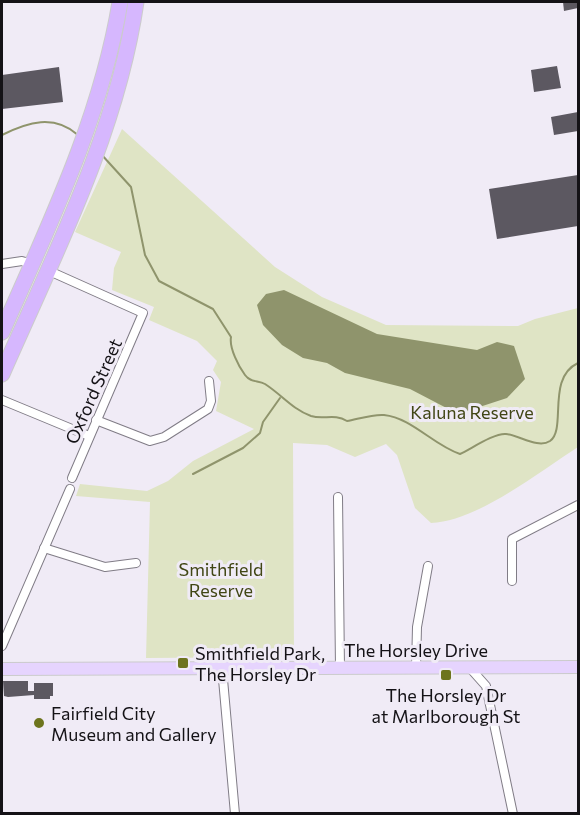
<svg xmlns="http://www.w3.org/2000/svg" width="580" height="815" font-family="Commissioner,sans-serif">
  <rect width="100%" height="100%" fill="#f0ebf6"/>
  <path fill="#dfe4c5" d="M122,129L275,267L322,297L386,325L518,326L535,319L578,308V447C539,472 478,521 431,523L415,508L397,455L386,444L355,457L327,445L293,443L294,657L146,658L150,502L76,496L80,484L147,491L168,481L193,461L254,429L216,411L221,382L213,370L217,361L197,341L149,320L154,307L112,290L114,268L121,252L75,232Z"/>
  <path fill="#8f946c" d="M284,290L377,334L477,350L497,342L514,346L525,379L507,398L458,414L410,389L345,373L327,363L303,358L282,345L263,325L257,305L266,294Z"/>
  <g fill="none" stroke-linecap="round" stroke-linejoin="round">
    <g stroke="#8f946c" stroke-width="2">
      <path d="M2,135C28,122 54,114 78,135"/>
      <path d="M101,154L131,187L145,255L159,281L213,309L231,337C229,348 239,367 245,375C251,383 258,380 265,384C282,395 292,409 311,416C324,420 334,413 347,421C358,419 373,414 384,415C412,418 433,445 460,454C471,449 494,433 506,434C519,435 538,449 550,441C567,429 546,378 578,363"/>
      <path d="M193,474L243,448L260,433L263,422L280,398"/>
    </g>
  </g>
  <g fill="#5c5861">
    <path d="M563,2H578V8L564,11Z"/>
    <path d="M557,66L561,88L534,92L531,70Z"/>
    <path d="M59,67L63,102L2,109V75Z"/>
    <path d="M578,112V131L554,135L551,117Z"/>
    <path d="M578,175V226L497,239L489,189Z"/>
    <path d="M3,681H28V691H34V683H53V696H50V699H34V695L8,697L4,696Z"/>
  </g>
  <g fill="none" stroke-linecap="round" stroke-linejoin="round">
    <defs>
      <g id="street">
        <path d="M2,264L22,261L32,264"/>
        <path d="M47,270L143,313L72,478"/>
        <path d="M2,400L89,436"/>
        <path d="M96,420L150,441L164,437L208,409L211,401L209,381"/>
        <path d="M338,497L340,668"/>
        <path d="M44,548L105,567L136,563"/>
        <path d="M512,581V539L578,505"/>
        <path d="M2,646L70,489"/>
        <path d="M222,668L235,814"/>
        <path d="M416,668L417,627L428,566"/>
        <path d="M470,668L486,686L513,814"/>
      </g>
      <path id="primary" d="M2,669L578,667"/>
      <g id="highway">
        <path d="M2,332C49,225 101,118 120,2"/>
        <path d="M2,374C55,253 117,133 136,2"/>
      </g>
    </defs>
    <use href="#street" stroke="#807c86" stroke-width="10"/>
    <use href="#primary" stroke="#cbcbcc" stroke-width="14"/>
    <use href="#highway" stroke="#cbcbcc" stroke-width="17"/>
    <use href="#street" stroke="#fff" stroke-width="8"/>
    <use href="#primary" stroke="#e6d4fe" stroke-width="12"/>
    <use href="#highway" stroke="#d6b7fe" stroke-width="15"/>
  </g>
  <g fill="#6d741d" stroke="#f0ebf6" stroke-width="2">
    <rect x="177" y="657" width="12" height="12" rx="3"/>
    <rect x="440" y="669" width="12" height="12" rx="3"/>
    <circle cx="39" cy="723" r="6"/>
  </g>
  <g text-anchor="middle" dominant-baseline="central" stroke-width="6" stroke-linejoin="round" paint-order="stroke">
    <g font-size="18" fill="#141216" stroke="#f0ebf6">
      <text transform="translate(93 391) rotate(-66)">Oxford Street</text>
      <text x="416" y="650">The Horsley Drive</text>
    </g>
    <g font-size="18" fill="#414615" stroke="#f0ebf6">
      <text x="472" y="412">Kaluna Reserve</text>
      <text x="221" y="569">Smithfield<tspan x="221" dy="21">Reserve</tspan></text>
    </g>
    <g font-size="18" fill="#141216" stroke="#f0ebf6" text-anchor="start">
      <text x="195" y="653">Smithfield Park,<tspan x="195" dy="21">The Horsley Dr</tspan></text>
      <text x="446" y="695" text-anchor="middle">The Horsley Dr<tspan x="446" dy="21">at Marlborough St</tspan></text>
      <text x="51" y="713">Fairfield City<tspan x="51" dy="21">Museum and Gallery</tspan></text>
    </g>
  </g>
  <rect width="580" height="815" fill="none" stroke="#141216" stroke-width="6"/>
</svg>
